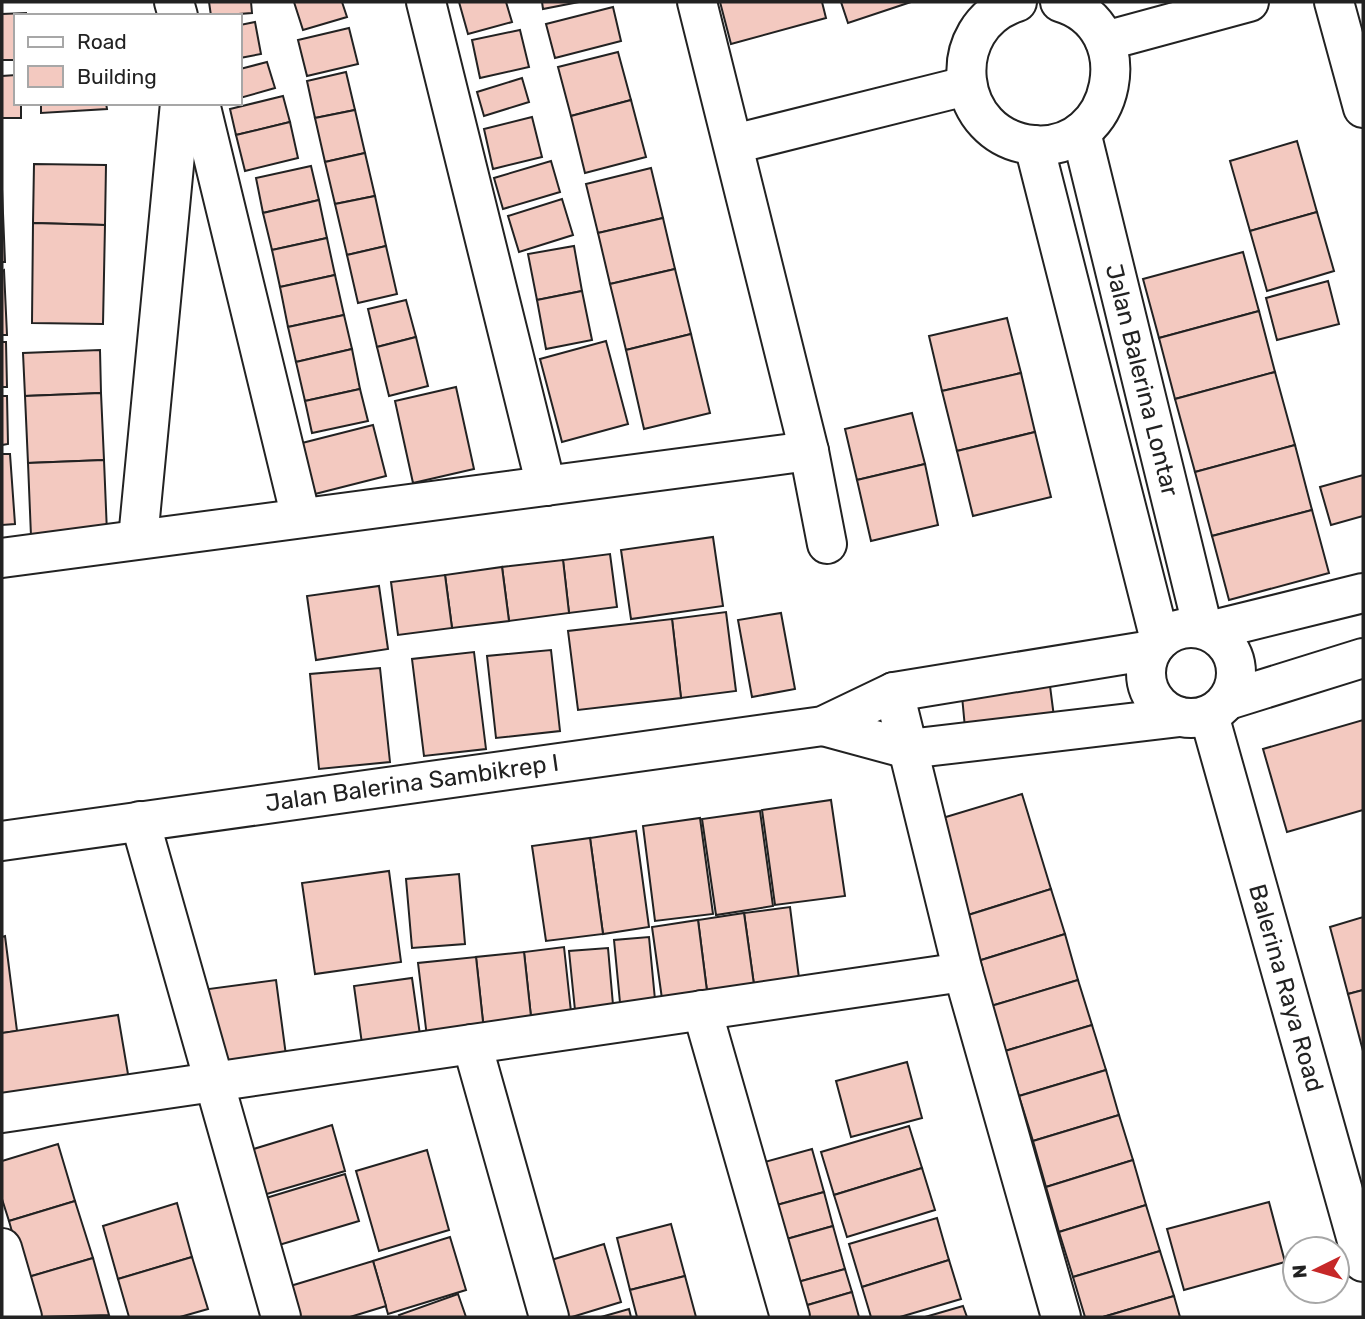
<svg xmlns="http://www.w3.org/2000/svg" width="1365" height="1319" font-family="Rubik,sans-serif">
  <rect width="100%" height="100%" fill="#fff"/>
  <g fill="#f3c9c0" stroke="#222" stroke-width="2">
    <path d="M209,2H251L252,13L211,16Z"/>
    <path d="M294,2H342L347,17L303,30Z"/>
    <path d="M459,2H506L512,22L468,34Z"/>
    <path d="M542,2H579L543,9Z"/>
    <path d="M720,2H822L826,18L731,44Z"/>
    <path d="M841,2H911L848,23Z"/>
    <path d="M613,7L621,41L555,58L546,24Z"/>
    <path d="M26,13V16H16V60H2V14Z"/>
    <path d="M255,22L261,54L240,58V25Z"/>
    <path d="M349,28L358,64L307,76L298,40Z"/>
    <path d="M520,30L529,67L480,78L472,40Z"/>
    <path d="M618,52L631,100L571,116L558,67Z"/>
    <path d="M267,62L275,88L240,98V69Z"/>
    <path d="M346,72L355,110L315,118L307,81Z"/>
    <path d="M16,75V103H21V118H2V76Z"/>
    <path d="M522,78L529,102L484,116L477,92Z"/>
    <path d="M283,96L290,122L236,135L230,109Z"/>
    <path d="M631,100L646,157L585,173L571,116Z"/>
    <path d="M41,103H106L107,109L41,113Z"/>
    <path d="M355,110L365,153L325,162L315,118Z"/>
    <path d="M532,117L542,157L493,169L484,129Z"/>
    <path d="M290,122L298,158L245,171L236,135Z"/>
    <path d="M1297,141L1317,212L1250,231L1230,161Z"/>
    <path d="M365,153L375,196L335,204L325,162Z"/>
    <path d="M551,161L560,192L503,209L494,178Z"/>
    <path d="M34,164L106,165L105,225L33,223Z"/>
    <path d="M311,166L319,200L263,213L256,178Z"/>
    <path d="M651,168L663,218L598,233L586,184Z"/>
    <path d="M2,189L5,262H2Z"/>
    <path d="M375,196L386,246L347,255L335,204Z"/>
    <path d="M562,199L573,235L519,252L508,216Z"/>
    <path d="M319,200L327,238L272,250L263,213Z"/>
    <path d="M1317,212L1334,271L1267,291L1250,231Z"/>
    <path d="M663,218L675,269L610,284L598,233Z"/>
    <path d="M33,223L105,225L103,324L32,323Z"/>
    <path d="M327,238L335,275L280,287L272,250Z"/>
    <path d="M386,246L397,294L358,303L347,255Z"/>
    <path d="M574,246L582,291L537,300L528,254Z"/>
    <path d="M1243,252L1259,311L1159,338L1143,279Z"/>
    <path d="M675,269L691,334L626,350L610,284Z"/>
    <path d="M4,270L7,335H2V271Z"/>
    <path d="M335,275L344,315L288,327L280,287Z"/>
    <path d="M1328,281L1339,324L1277,340L1266,298Z"/>
    <path d="M582,291L592,340L546,349L537,300Z"/>
    <path d="M406,300L416,337L377,347L368,309Z"/>
    <path d="M1259,311L1275,372L1175,399L1159,338Z"/>
    <path d="M344,315L352,349L296,362L288,327Z"/>
    <path d="M1007,318L1021,373L942,391L929,336Z"/>
    <path d="M691,334L710,413L644,429L626,350Z"/>
    <path d="M416,337L428,386L389,396L377,347Z"/>
    <path d="M606,341L628,424L562,442L540,359Z"/>
    <path d="M2,342H6L7,387H2Z"/>
    <path d="M352,349L360,389L305,401L296,362Z"/>
    <path d="M100,350L101,393L25,396L23,353Z"/>
    <path d="M1275,372L1295,445L1195,472L1175,399Z"/>
    <path d="M1021,373L1035,432L957,451L942,391Z"/>
    <path d="M456,387L474,469L413,483L395,401Z"/>
    <path d="M360,389L368,421L312,433L305,401Z"/>
    <path d="M101,393L104,460L28,463L25,396Z"/>
    <path d="M2,396H7L8,444L2,445Z"/>
    <path d="M912,413L925,464L857,480L845,429Z"/>
    <path d="M373,425L386,476L315,494L302,443Z"/>
    <path d="M1035,432L1051,497L973,516L957,451Z"/>
    <path d="M1295,445L1312,510L1212,536L1195,472Z"/>
    <path d="M2,454H10L15,524L2,525Z"/>
    <path d="M104,460L107,533L31,536L28,463Z"/>
    <path d="M925,464L938,525L871,541L857,480Z"/>
    <path d="M1363,475V516L1331,525L1320,487Z"/>
    <path d="M1312,510L1329,573L1229,600L1212,536Z"/>
    <path d="M713,537L723,606L631,619L621,550Z"/>
    <path d="M610,554L617,607L569,613L563,560Z"/>
    <path d="M563,560L569,613L509,621L502,567Z"/>
    <path d="M502,567L509,621L452,628L445,575Z"/>
    <path d="M445,575L452,628L398,635L391,582Z"/>
    <path d="M379,586L388,649L316,660L307,596Z"/>
    <path d="M726,612L736,691L681,698L672,619Z"/>
    <path d="M781,613L795,689L752,697L738,620Z"/>
    <path d="M672,619L681,698L578,710L568,631Z"/>
    <path d="M551,650L560,731L496,738L487,656Z"/>
    <path d="M474,652L486,749L424,756L412,659Z"/>
    <path d="M380,668L390,762L319,769L310,674Z"/>
    <path d="M1050,686L1054,717L965,728L962,696Z"/>
    <path d="M1363,720V810L1287,832L1263,749Z"/>
    <path d="M1022,794L1051,889L965,916L936,820Z"/>
    <path d="M831,800L845,896L775,905L762,810Z"/>
    <path d="M760,811L773,906L716,915L702,819Z"/>
    <path d="M700,818L713,914L655,921L643,826Z"/>
    <path d="M636,831L649,927L603,934L590,838Z"/>
    <path d="M590,838L603,934L546,941L532,846Z"/>
    <path d="M389,871L401,962L315,974L302,883Z"/>
    <path d="M459,874L465,944L412,948L406,879Z"/>
    <path d="M1051,889L1065,934L978,961L965,916Z"/>
    <path d="M790,907L800,986L755,992L744,913Z"/>
    <path d="M744,913L755,992L708,999L698,920Z"/>
    <path d="M1363,917V990L1348,994L1330,927Z"/>
    <path d="M698,920L708,999L663,1006L652,927Z"/>
    <path d="M1065,934L1078,980L991,1006L978,961Z"/>
    <path d="M5,936L17,1031L2,1033V937Z"/>
    <path d="M649,937L656,1010L621,1013L614,940Z"/>
    <path d="M564,947L572,1021L532,1026L524,952Z"/>
    <path d="M608,948L614,1016L576,1020L569,951Z"/>
    <path d="M524,952L532,1026L484,1031L476,957Z"/>
    <path d="M476,957L484,1031L427,1037L418,963Z"/>
    <path d="M412,978L421,1042L363,1051L354,986Z"/>
    <path d="M276,980L287,1063L212,1073L201,990Z"/>
    <path d="M1078,980L1092,1025L1005,1051L991,1006Z"/>
    <path d="M1363,990V1051L1348,994Z"/>
    <path d="M118,1015L130,1086L2,1110V1033Z"/>
    <path d="M1092,1025L1106,1070L1019,1096L1005,1051Z"/>
    <path d="M907,1062L922,1118L851,1137L836,1081Z"/>
    <path d="M1106,1070L1119,1115L1033,1141L1019,1096Z"/>
    <path d="M1119,1115L1133,1160L1046,1187L1033,1141Z"/>
    <path d="M332,1125L345,1171L260,1196L247,1151Z"/>
    <path d="M909,1126L922,1168L834,1195L821,1152Z"/>
    <path d="M58,1144L75,1201L9,1221L2,1199V1161Z"/>
    <path d="M812,1149L824,1192L766,1208L754,1165Z"/>
    <path d="M427,1150L449,1230L379,1251L356,1171Z"/>
    <path d="M1133,1160L1146,1205L1059,1232L1046,1187Z"/>
    <path d="M922,1168L935,1210L847,1237L834,1195Z"/>
    <path d="M345,1174L359,1221L279,1245L266,1198Z"/>
    <path d="M824,1192L833,1226L776,1242L766,1208Z"/>
    <path d="M75,1201L93,1258L25,1278L9,1221Z"/>
    <path d="M1269,1202L1285,1262L1184,1290L1167,1229Z"/>
    <path d="M177,1203L192,1257L118,1279L103,1226Z"/>
    <path d="M1146,1205L1160,1251L1073,1277L1059,1232Z"/>
    <path d="M937,1218L949,1260L862,1287L849,1244Z"/>
    <path d="M671,1224L685,1276L630,1290L617,1238Z"/>
    <path d="M833,1226L845,1269L787,1285L776,1242Z"/>
    <path d="M450,1237L466,1290L388,1314L373,1261Z"/>
    <path d="M604,1244L621,1302L572,1317H554L538,1264Z"/>
    <path d="M1160,1251L1174,1296L1103,1317H1085L1073,1277Z"/>
    <path d="M192,1257L208,1309L180,1317H129L118,1279Z"/>
    <path d="M93,1258L109,1315L37,1317L25,1278Z"/>
    <path d="M949,1260L961,1299L900,1317H871L862,1287Z"/>
    <path d="M373,1261L386,1306L350,1317H296L287,1287Z"/>
    <path d="M845,1269L852,1292L794,1309L787,1285Z"/>
    <path d="M685,1276L696,1317H637L630,1290Z"/>
    <path d="M852,1292L859,1317H797L794,1309Z"/>
    <path d="M458,1294L466,1317H400L399,1315Z"/>
    <path d="M1174,1296L1180,1317H1103Z"/>
    <path d="M963,1306L967,1317H925Z"/>
    <path d="M629,1309L631,1317H601Z"/>
  </g>
  <g fill="none" stroke-linecap="round" stroke-linejoin="round">
    <defs>
      <g id="minor">
        <path d="M174,2L178,16"/>
        <path d="M426,2L546,486"/>
        <path d="M697,2L809,451L827,544"/>
        <path d="M1017,2C942,26 953,137 1033,145C1117,153 1142,26 1060,2"/>
        <path d="M1334,2L1363,108"/>
        <path d="M1105,41L1249,2"/>
        <path d="M200,103L301,518"/>
        <path d="M1081,132L1203,629"/>
        <path d="M734,144L966,86"/>
        <path d="M1034,145L1160,640"/>
        <path d="M138,539L180,103"/>
        <path d="M2,558L809,451"/>
        <circle cx="1191" cy="673" r="45"/>
        <path d="M1209,631L1363,593"/>
        <path d="M894,692L963,972L1061,1317"/>
        <path d="M1228,700L1363,658"/>
        <path d="M1209,715L1363,1262"/>
        <path d="M823,726L908,749L1180,717"/>
        <path d="M140,821L281,1317"/>
        <path d="M2,841L823,726L894,692L1152,650"/>
        <path d="M702,1010L790,1317"/>
        <path d="M472,1044L549,1317"/>
        <path d="M2,1113L963,972"/>
        <path d="M2,1248L22,1317"/>
      </g>
    </defs>
    <use href="#minor" stroke="#222" stroke-width="42"/>
    <use href="#minor" stroke="#fff" stroke-width="38"/>
  </g>
  <g text-anchor="middle" dominant-baseline="central" stroke-width="5" stroke-linejoin="round" paint-order="stroke">
    <g font-size="24" fill="#222" stroke="#fff">
      <text transform="translate(1142 380) rotate(76)">Jalan Balerina Lontar</text>
      <text transform="translate(412 783) rotate(-8)">Jalan Balerina Sambikrep I</text>
      <text transform="translate(1286 988) rotate(74)">Balerina Raya Road</text>
    </g>
  </g>
  <rect width="1365" height="1319" fill="none" stroke="#222222" stroke-width="7"/>
  <rect x="14" y="14" width="228" height="91" fill="#ffffff" stroke="#a7a7a7" stroke-width="2"/>
  <rect x="28" y="37" width="35" height="10" fill="#ffffff" stroke="#a7a7a7" stroke-width="2"/>
  <text x="77" y="49" font-size="21" fill="#222222">Road</text>
  <rect x="28" y="66" width="35" height="21" fill="#f3c9c0" stroke="#a7a7a7" stroke-width="2"/>
  <text x="77" y="84" font-size="21" fill="#222222">Building</text>
  <g transform="translate(1316 1270) rotate(265)"><circle r="33" fill="#ffffff" stroke="#a7a7a7" stroke-width="2"/>
  <path d="M0-5L12 26L0 18L-12 26Z" fill="#c62828"/>
  <text y="-10" font-size="19" font-weight="bold" text-anchor="middle" fill="#222222">N</text>
  </g>
</svg>
